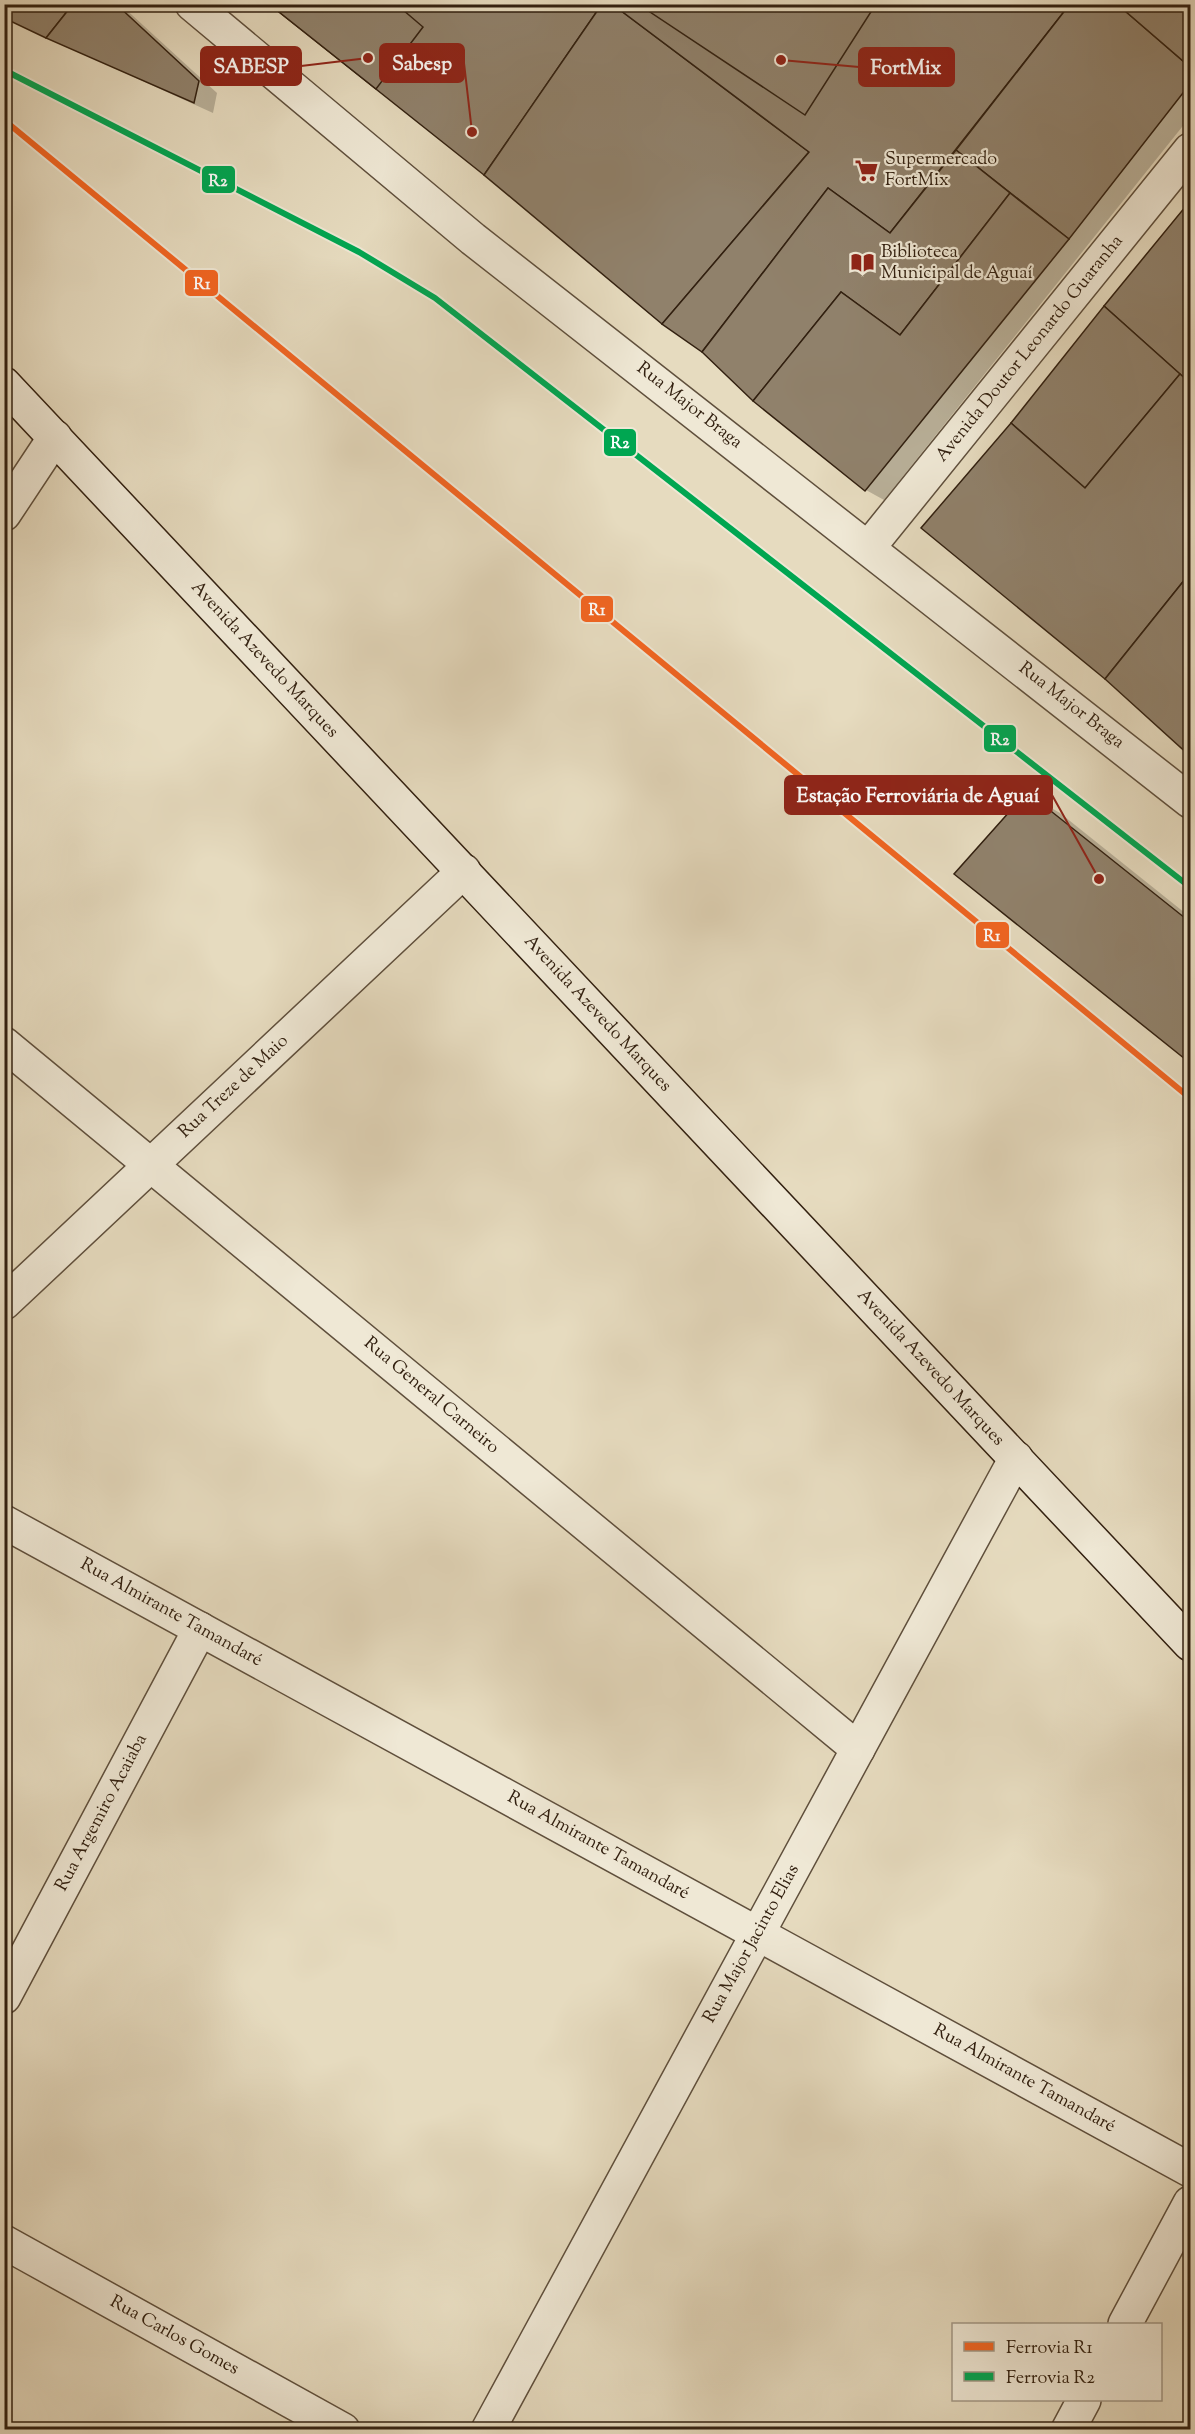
<svg xmlns="http://www.w3.org/2000/svg" width="1195" height="2434" font-family="'Sorts Mill Goudy',serif">
  <rect width="100%" height="100%" fill="#e6dbbf"/>
  <filter id="stains"><feTurbulence type="fractalNoise" baseFrequency=".00333" numOctaves="4"/><feColorMatrix values="0 0 0 0 .2 0 0 0 0 .09 0 0 0 0 .02 0 0 0 .5 -.17"/></filter>
  <radialGradient id="worn" r=".72"><stop offset=".6" stop-color="#630" stop-opacity="0"/><stop offset="1" stop-color="#630" stop-opacity=".3"/></radialGradient>
  <g fill="#0003">
    <path d="M4,4H120L217,93L213,113L4,18Z"/>
    <path d="M271,4H1190V117L884,500L866,490L754,400L703,351Z"/>
    <path d="M1190,203V754L1106,677L1012,424Z"/>
    <path d="M1027,794L1060,813L1190,917V1061L956,874Z"/>
  </g>
  <g fill="#90816b" stroke="#322010" stroke-width="1.5">
    <path d="M4,4H17L6,19L4,18Z"/>
    <path d="M17,4H73L46,38L6,19Z"/>
    <path d="M73,4H116L199,81L194,103L46,38Z"/>
    <path d="M269,4H602L484,175Z"/>
    <path d="M269,4H396L423,27L376,89Z"/>
    <path d="M602,4H612L809,152L662,324L484,175Z"/>
    <path d="M612,4H1070L890,233L828,188L702,352L662,324L809,152Z"/>
    <path d="M638,4H876L805,115Z"/>
    <path d="M1070,4H1117L1190,67V84L1069,239L956,150Z"/>
    <path d="M1117,4H1190V67Z"/>
    <path d="M956,150L1010,193L900,335L841,292L753,401L702,352L828,188L890,233Z"/>
    <path d="M1010,193L1069,239L865,491L753,401L841,292L900,335Z"/>
    <path d="M1190,201V383L1104,306Z"/>
    <path d="M1104,306L1180,374L1085,488L1011,423Z"/>
    <path d="M1180,374L1190,383V573L1105,679L921,528L1011,423L1085,488Z"/>
    <path d="M1190,573V756L1105,679Z"/>
    <path d="M1027,792L1190,922V1063L954,874Z"/>
  </g>
  <g fill="none" stroke-linecap="round" stroke-linejoin="round">
    <defs>
      <g id="street">
        <path d="M192,4L473,239L1190,801"/>
        <path d="M4,514L55,437"/>
        <path d="M869,547L1190,150"/>
        <path d="M4,1044L858,1749"/>
        <path d="M4,1303L464,871"/>
        <path d="M4,1522L1190,2170"/>
        <path d="M4,1997L200,1629"/>
        <path d="M4,2242L343,2430"/>
        <path d="M1125,2324L1190,2203"/>
        <path d="M488,2430L1016,1458"/>
        <path d="M1068,2430L1084,2400"/>
      </g>
      <path id="secondary" d="M4,384L1190,1644"/>
    </defs>
    <use href="#street" stroke="#5f4f3c" stroke-width="36"/>
    <use href="#secondary" stroke="#322010" stroke-width="36"/>
    <use href="#street" stroke="#efe8d5" stroke-width="33"/>
    <use href="#secondary" stroke="#efe8d5" stroke-width="33"/>
    <defs>
      <path id="rail-1" d="M4,120L1190,1098"/>
      <path id="rail-2" d="M4,70L359,252L435,298L1190,887"/>
    </defs>
    <use href="#rail-1" stroke="#efe8d5" stroke-width="10"/>
    <use href="#rail-2" stroke="#efe8d5" stroke-width="10"/>
    <use href="#rail-1" stroke="#f26522" stroke-width="6"/>
    <use href="#rail-2" stroke="#00a651" stroke-width="6"/>
  </g>
  <defs>
    <symbol id="supermarket-bare" viewBox="-9 -9 18 18"><path d="M-6-5.5h2.5l.6 2H6L4.5 2H-2.5L-4.4-4H-6ZM-1.5 3.2a1.3 1.3 0 1 0 .1 0ZM3 3.2a1.3 1.3 0 1 0 .1 0Z" fill="#8f2418" stroke="#efe8d5" stroke-width="2.5" paint-order="stroke"/></symbol>
    <symbol id="library-bare" viewBox="-9 -9 18 18"><path d="M-6-4Q-3-5.5-.7-3.5V5Q-3 3-6 4ZM6-4Q3-5.5 .7-3.5V5Q3 3 6 4Z" fill="#8f2418" stroke="#efe8d5" stroke-width="2.5" paint-order="stroke"/></symbol>
  </defs>
  <g fill-rule="evenodd">
    <use href="#supermarket-bare" x="850" y="154" width="33" height="33"/>
    <use href="#library-bare" x="846" y="246" width="33" height="33"/>
  </g>
  <g text-anchor="middle" dominant-baseline="central" stroke-width="4.5" stroke-linejoin="round" paint-order="stroke">
    <g font-size="18" fill="#322010" stroke="#efe8d5" text-anchor="start">
      <text x="885" y="160">Supermercado<tspan x="885" dy="21">FortMix</tspan></text>
      <text x="881" y="253">Biblioteca<tspan x="881" dy="21">Municipal de Aguaí</tspan></text>
    </g>
    <g font-size="18" fill="#322010" stroke="#efe8d5">
      <text transform="translate(1030 349) rotate(-51)">Avenida Doutor Leonardo Guaranha</text>
      <text transform="translate(689 406) rotate(38)">Rua Major Braga</text>
      <text transform="translate(264 660) rotate(47)">Avenida Azevedo Marques</text>
      <text transform="translate(1071 706) rotate(38)">Rua Major Braga</text>
      <text transform="translate(597 1014) rotate(47)">Avenida Azevedo Marques</text>
      <text transform="translate(234 1087) rotate(-43)">Rua Treze de Maio</text>
      <text transform="translate(930 1368) rotate(47)">Avenida Azevedo Marques</text>
      <text transform="translate(431 1396) rotate(40)">Rua General Carneiro</text>
      <text transform="translate(171 1613) rotate(29)">Rua Almirante Tamandaré</text>
      <text transform="translate(102 1813) rotate(-62)">Rua Argemiro Acaiaba</text>
      <text transform="translate(598 1846) rotate(29)">Rua Almirante Tamandaré</text>
      <text transform="translate(752 1944) rotate(-61)">Rua Major Jacinto Elias</text>
      <text transform="translate(1024 2079) rotate(29)">Rua Almirante Tamandaré</text>
      <text transform="translate(174 2336) rotate(29)">Rua Carlos Gomes</text>
    </g>
  </g>
  <path fill="none" stroke="#8f2418" stroke-width="2" d="M472 132L464 63M368 58L301 66M781 60L859 67M1099 879L1052 795"/>
  <g fill="#8f2418" stroke="#efe8d5" stroke-width="2">
    <circle cx="472" cy="132" r="6"/>
    <circle cx="368" cy="58" r="6"/>
    <circle cx="781" cy="60" r="6"/>
    <circle cx="1099" cy="879" r="6"/>
  </g>
  <g fill="#8f2418" stroke="#8f2418" stroke-width="2">
    <rect x="380" y="44" width="84" height="38" rx="6"/>
    <rect x="201" y="47" width="100" height="38" rx="6"/>
    <rect x="859" y="48" width="95" height="38" rx="6"/>
    <rect x="785" y="776" width="267" height="38" rx="6"/>
  </g>
  <g font-size="20" text-anchor="middle" font-weight="bold" fill="#fff">
    <text x="422" y="70">Sabesp</text>
    <text x="251" y="73">SABESP</text>
    <text x="906" y="74">FortMix</text>
    <text x="918" y="802">Estação Ferroviária de Aguaí</text>
  </g>
  <g stroke="#efe8d5" stroke-width="2">
    <rect x="201" y="165" width="35" height="29" rx="6" fill="#00a651"/>
    <rect x="184" y="269" width="35" height="28" rx="6" fill="#f26522"/>
    <rect x="603" y="428" width="34" height="29" rx="6" fill="#00a651"/>
    <rect x="580" y="595" width="34" height="28" rx="6" fill="#f26522"/>
    <rect x="983" y="724" width="34" height="29" rx="6" fill="#00a651"/>
    <rect x="975" y="921" width="35" height="28" rx="6" fill="#f26522"/>
  </g>
  <g font-size="16" text-anchor="middle" font-weight="bold" fill="#fff">
    <text x="218" y="186">R2</text>
    <text x="202" y="289">R1</text>
    <text x="620" y="448">R2</text>
    <text x="597" y="615">R1</text>
    <text x="1000" y="745">R2</text>
    <text x="992" y="941">R1</text>
  </g>
  <rect width="1195" height="2434" fill="none" stroke="#e6dbbf" stroke-width="24"/>
  <rect x="6" y="6" width="1183" height="2422" fill="none" stroke="#322010" stroke-width="3"/>
  <rect x="12" y="12" width="1171" height="2410" fill="none" stroke="#322010" stroke-width="1.5"/>
  <rect x="952" y="2323" width="210" height="78" fill="#efe8d5" stroke="#a39886" stroke-width="1.5"/>
  <rect x="964" y="2342" width="30" height="9" fill="#f26522" stroke="#a39886" stroke-width="1.5"/>
  <text x="1006" y="2353" font-size="18" fill="#322010">Ferrovia R1</text>
  <rect x="964" y="2372" width="30" height="9" fill="#00a651" stroke="#a39886" stroke-width="1.5"/>
  <text x="1006" y="2383" font-size="18" fill="#322010">Ferrovia R2</text>
  <rect width="100%" height="100%" filter="url(#stains)"/>
  <rect width="100%" height="100%" fill="url(#worn)"/>
</svg>
